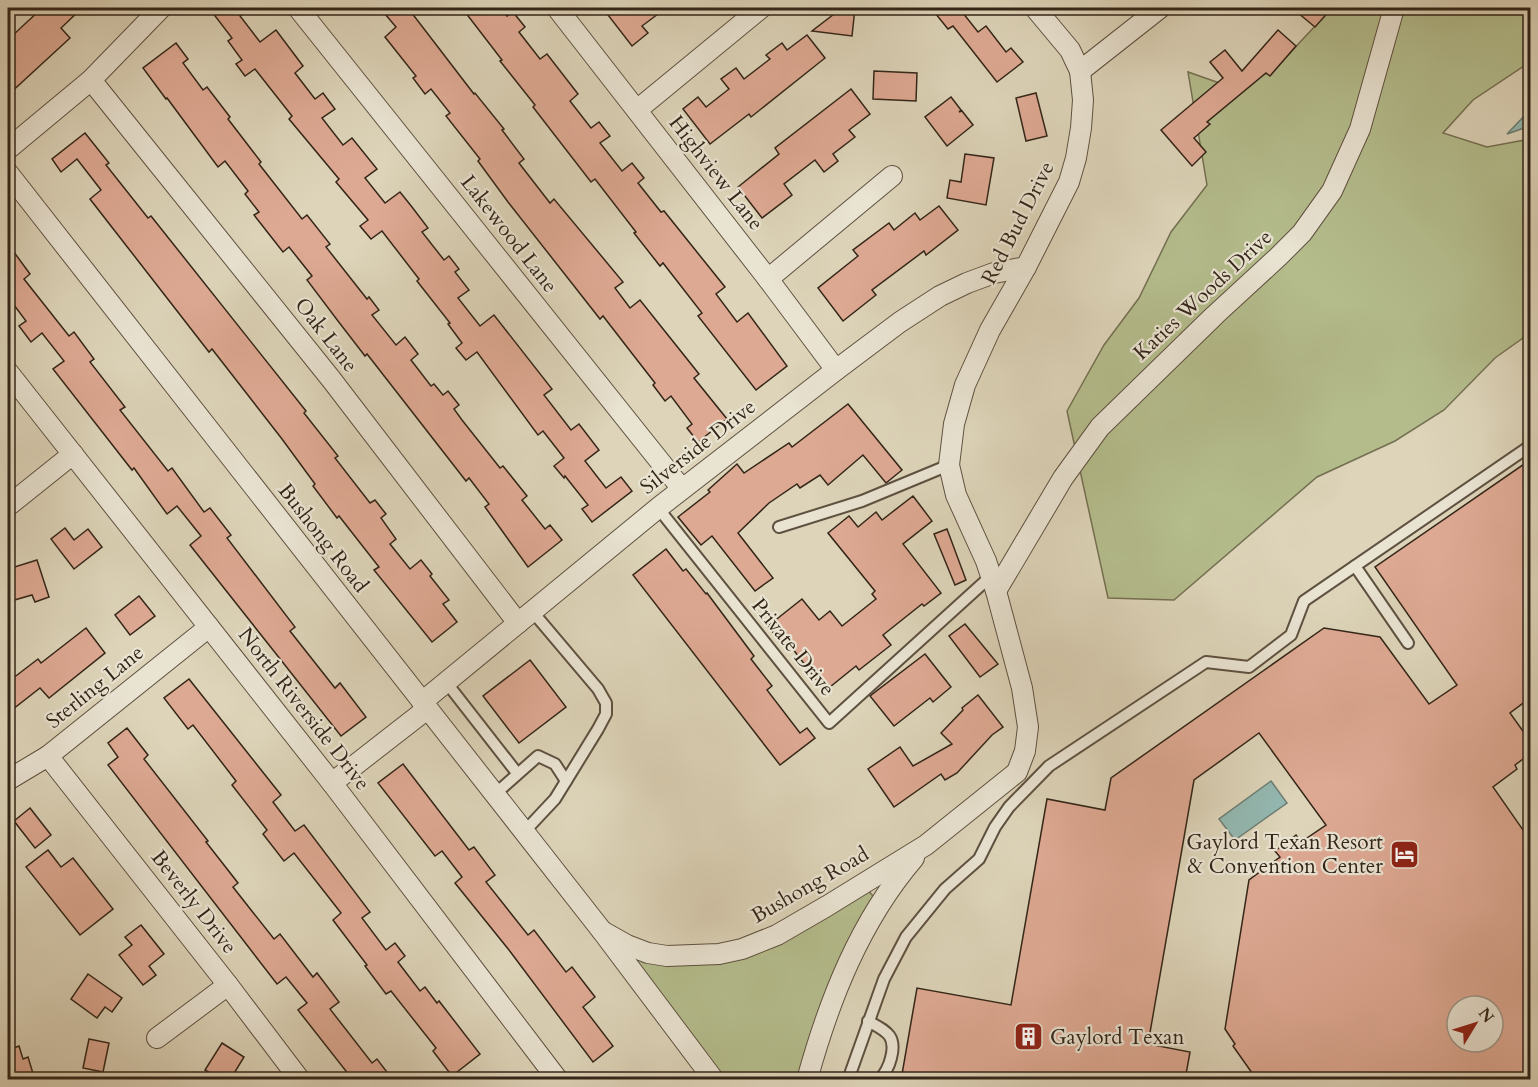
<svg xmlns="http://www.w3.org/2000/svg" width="1538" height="1087" font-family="Cardo,serif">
  <rect width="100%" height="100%" fill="#ddd4b9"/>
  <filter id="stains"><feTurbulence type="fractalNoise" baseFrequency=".00333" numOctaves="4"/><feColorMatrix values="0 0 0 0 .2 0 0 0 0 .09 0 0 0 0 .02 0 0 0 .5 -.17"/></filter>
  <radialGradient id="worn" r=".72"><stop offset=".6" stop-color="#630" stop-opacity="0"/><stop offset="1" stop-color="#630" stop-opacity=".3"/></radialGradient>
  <g fill="#b4bc8c" stroke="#747052" stroke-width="1.5">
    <path d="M1332,8H1530V62L1473,100L1443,133L1487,147L1530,139V333L1495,358L1444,410L1395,441L1317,477L1174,600L1108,598L1067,411L1104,345L1139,298L1171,232L1207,185L1188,72L1225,85L1272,72Z"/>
    <path d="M867,889L873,896L848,945L798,1079H724L633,963L640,957L726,962Z"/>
  </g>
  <g fill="#93b8b1" stroke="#6d7d74" stroke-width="1.5">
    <path d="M1530,110V126L1507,134Z"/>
    <path d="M1271,781L1287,803L1235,840L1219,819Z"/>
  </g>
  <g fill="#dea993" stroke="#332518" stroke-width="1.5" fill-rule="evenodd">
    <path d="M42,8H82L61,28L70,38L8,95V44L14,39L12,36Z"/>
    <path d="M209,8H251L240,16L260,42L276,30L303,66L295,73L315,99L323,93L335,109L322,118L343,145L352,138L377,169L365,178L385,203L400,192L412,207L428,228L422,232L444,260L449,256L459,269L455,272L469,290L458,298L480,326L494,315L552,389L544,395L571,430L579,424L599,450L585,461L606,488L621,477L632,491L592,522L582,509L588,505L565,476L564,478L554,466L564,458L543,431L538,435L477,352L466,360L456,348L462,343L448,324L450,323L417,281L419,279L382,231L371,239L360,226L368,220L336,182L339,179L289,119L292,116L255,69L245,76L236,64L242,60L228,41L232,38Z"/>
    <path d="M380,8H408L474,94L475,93L504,129L502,130L524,159L519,163L550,203L554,199L623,282L615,288L630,308L640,300L699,374L694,378L727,419L698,442L687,428L692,424L671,396L665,401L653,385L655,383L634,356L603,316L600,319L508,202L478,161L480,159L446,116L450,113L431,89L425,94L413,78L416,76L385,37L396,27Z"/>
    <path d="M462,8H500L507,16L513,12L525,27L519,32L540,59L547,54L578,94L570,101L591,128L599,122L610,136L600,143L622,171L632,163L644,178L638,183L661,212L664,211L725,287L716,294L737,322L748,313L787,366L756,390L698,316L702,313L663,263L660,266L634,233L636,232L595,179L591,182L533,107L535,105L500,61L502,60Z"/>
    <path d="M618,8H666L642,26L648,33L632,46L608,15Z"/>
    <path d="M842,8H855L852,36L812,31Z"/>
    <path d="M931,8H959L978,32L986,26L1006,52L1011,48L1023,62L997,82L953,26L948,29Z"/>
    <path d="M1292,8H1332L1315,27Z"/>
    <path d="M1278,30L1296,46L1270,76L1266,73L1207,122L1210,124L1194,138L1206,152L1192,166L1161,130L1223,78L1210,62L1225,50L1242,71Z"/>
    <path d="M807,35L825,58L751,117L749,114L710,144L683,109L698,97L706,107L729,89L721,79L736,68L744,79L770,59L766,55L782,43L787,50Z"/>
    <path d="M176,43L188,59L183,63L203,90L207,87L230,117L228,119L261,162L259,164L302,219L307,215L330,244L326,247L367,299L369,297L379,310L372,315L396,345L405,337L418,354L411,360L431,386L434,384L443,395L448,391L459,405L454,409L462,420L500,468L503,466L527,496L522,500L545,529L550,525L562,540L528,567L485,507L489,504L469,478L466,481L367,354L365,356L338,321L307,280L312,276L289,247L283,252L254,215L259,212L245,194L248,191L225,161L218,167L167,98L166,99L143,68Z"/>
    <path d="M874,71L917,73L916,101L873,99Z"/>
    <path d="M851,89L870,114L849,130L855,137L833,154L838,161L824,172L815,160L784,184L792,195L762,218L738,187L779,154L775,148Z"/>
    <path d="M1036,93L1047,136L1026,141L1016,98Z"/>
    <path d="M951,97L961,110L959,112L962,111L973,125L947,146L925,117Z"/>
    <path d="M85,133L109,163L106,165L148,218L151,216L306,411L304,413L338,456L335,458L370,503L375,500L386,514L381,518L396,539L390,544L410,569L421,560L432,574L430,576L449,600L443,604L457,622L432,642L374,570L379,567L339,516L337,518L313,486L315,484L282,439L212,349L209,352L90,199L101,190L77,159L61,172L52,159Z"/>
    <path d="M965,154L994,158L986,205L947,198L950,180L961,182Z"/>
    <path d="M939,206L958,230L926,255L924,251L872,290L876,295L843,321L818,288L858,256L853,250L889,223L894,230L915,213L920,220Z"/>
    <path d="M8,244L30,274L24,279L69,336L74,332L94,359L90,362L125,407L120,410L168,471L172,468L204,512L210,508L231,535L227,538L295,627L290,631L335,688L340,683L366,717L341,736L190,545L201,536L177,506L167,514L134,468L132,470L53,369L64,361L42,333L31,342L19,326L26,321L8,297Z"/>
    <path d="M848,404L902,470L886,483L863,455L828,485L820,475L800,488L797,484L769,503L738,533L773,578L755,591L712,536L701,545L678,517L710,492L708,490L737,464L744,473L789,443L792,447Z"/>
    <path d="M1530,460V698L1510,713L1530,741V754L1515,765L1517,769L1493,787L1530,840V1080H1257L1233,1046L1235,1044L1225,1029L1249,880L1280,857L1275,851L1296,835L1301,842L1326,825L1259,733L1194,780L1148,1044L1190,1052L1185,1080H901L917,988L1011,1005L1047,799L1105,810L1111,778L1324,628L1380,637L1429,704L1457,685L1375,567ZM1457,1006H1493V1042H1457Z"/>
    <path d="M913,496L932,521L903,544L941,593L924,606L922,604L883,635L891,645L859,670L856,666L825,691L786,640L782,643L768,626L802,599L819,620L830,611L842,626L876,599L872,594L875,591L828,533L849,516L858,527L876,512L882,520Z"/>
    <path d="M65,528L74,540L88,529L102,547L74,569L51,539Z"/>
    <path d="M947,529L966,580L955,585L934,534Z"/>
    <path d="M666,549L683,571L686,569L706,594L707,593L754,656L751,659L772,686L767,690L800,733L807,728L815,738L780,765L633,575Z"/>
    <path d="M37,560L49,597L35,602L32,595L11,601L8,590V569Z"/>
    <path d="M139,596L155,616L130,635L115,615Z"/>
    <path d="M965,624L998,664L980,677L949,636Z"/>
    <path d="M86,628L105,653L49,698L40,688L8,713V682L38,659L41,663Z"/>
    <path d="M925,654L951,687L933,702L930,698L894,726L870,696Z"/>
    <path d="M530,660L566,707L519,743L483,696Z"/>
    <path d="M189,679L281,795L273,802L295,831L304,825L370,912L362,918L386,950L395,943L405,956L398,962L420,991L425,987L437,1003L439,1001L480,1054L452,1076L433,1051L436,1048L391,991L386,994L365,966L367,965L333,920L341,913L294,853L284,861L263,834L267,830L232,785L236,781L193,725L188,729L164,698Z"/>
    <path d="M978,695L1003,727L992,735L957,773L945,780L941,774L894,807L868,769L900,747L913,766L952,744L941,733L963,710L962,708Z"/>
    <path d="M127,728L148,755L144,759L208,841L206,842L238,883L233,887L274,939L280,934L313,977L317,973L339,1002L330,1009L372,1063L377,1059L393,1080H353L298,1010L307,1003L286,977L277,984L108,765L118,757L108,743Z"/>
    <path d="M403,764L469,850L474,847L495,875L486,882L528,935L534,930L566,972L572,967L595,997L583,1007L613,1046L593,1062L509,950L455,883L462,877L442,851L435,856L378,783Z"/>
    <path d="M30,808L51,835L35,848L14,821Z"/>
    <path d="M48,850L61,867L73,858L113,909L80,935L26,867Z"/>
    <path d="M141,925L164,954L149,966L156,975L143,985L119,955L132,945L125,937Z"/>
    <path d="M88,974L122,998L112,1012L105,1007L97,1018L71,999Z"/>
    <path d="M89,1039L109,1043L103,1072L83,1068Z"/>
    <path d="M222,1043L244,1057L230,1080H221L205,1070Z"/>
    <path d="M19,1046L23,1059L28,1057L35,1080H8V1050Z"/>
  </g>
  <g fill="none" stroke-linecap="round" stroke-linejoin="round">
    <defs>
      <g id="lane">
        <path d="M658,508L829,723L991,576"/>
        <path d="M779,527L862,501L949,465"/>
        <path d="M1355,566L1408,643"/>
        <path d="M446,682L517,773"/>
        <path d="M494,795L538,756L555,764L566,781"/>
        <path d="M524,832L555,799L598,729L606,714V703L598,689L532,611"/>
        <path d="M868,1021C886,1031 897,1035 891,1058C889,1066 885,1074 879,1080"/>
        <path d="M848,1080L884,979L906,937L945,889L979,859L995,827L1009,807L1049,766L1206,662L1249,667L1291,635L1304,601L1530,446"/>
      </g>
      <g id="street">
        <path d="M298,8L682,489"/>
        <path d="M557,8L768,279L836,370"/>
        <path d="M1080,71L1160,8"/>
        <path d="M91,80L331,379L518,623"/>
        <path d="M637,110L761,8"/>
        <path d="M8,149L91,80L161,8"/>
        <path d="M8,173L602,931L714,1080"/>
        <path d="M768,279L892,176"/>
        <path d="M8,372L332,783L558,1080"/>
        <path d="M8,506L73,454"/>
        <path d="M996,591L1063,478L1100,427L1215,315L1278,257L1302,233L1332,191L1360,129L1394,8"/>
        <path d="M422,702L658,508L836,370L900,322L940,296L967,283L994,273L1026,267"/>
        <path d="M48,756L228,985L300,1080"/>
        <path d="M8,780L48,756L209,627"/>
        <path d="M332,783L427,709"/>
        <path d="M602,931L627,945L648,953L667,956L719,954L742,949L777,935L827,906L926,845L1017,772L1025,751L1028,727L1022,688L996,591L986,561L956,495L949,465L954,424L965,385L990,330L1026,267L1069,182L1076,158L1081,128L1083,100L1080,71L1070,50L1035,8"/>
        <path d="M157,1038L228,985"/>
        <path d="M807,1080C829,1000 860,921 914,858"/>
      </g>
    </defs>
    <use href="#lane" stroke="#5e5140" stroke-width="14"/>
    <use href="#street" stroke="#5e5140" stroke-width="22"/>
    <use href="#lane" stroke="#e9e3d2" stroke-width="10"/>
    <use href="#street" stroke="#e9e3d2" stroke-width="20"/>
  </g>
  <defs>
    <symbol id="hotel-square" viewBox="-11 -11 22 22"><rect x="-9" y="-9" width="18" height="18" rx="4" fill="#8f2418" stroke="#e9e3d2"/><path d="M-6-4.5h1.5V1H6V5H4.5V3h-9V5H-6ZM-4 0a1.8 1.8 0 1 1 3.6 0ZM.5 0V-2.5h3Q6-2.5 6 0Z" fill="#fff"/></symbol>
    <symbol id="building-square" viewBox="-11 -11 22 22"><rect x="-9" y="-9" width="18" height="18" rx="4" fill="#8f2418" stroke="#e9e3d2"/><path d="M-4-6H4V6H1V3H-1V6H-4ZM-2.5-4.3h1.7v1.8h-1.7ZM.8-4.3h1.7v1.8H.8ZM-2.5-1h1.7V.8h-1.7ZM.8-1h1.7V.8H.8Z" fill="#fff"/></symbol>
  </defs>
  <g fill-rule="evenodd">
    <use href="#hotel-square" x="1388" y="838" width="33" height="33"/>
    <use href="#building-square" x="1012" y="1020" width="33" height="33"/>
  </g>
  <g text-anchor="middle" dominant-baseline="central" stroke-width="4.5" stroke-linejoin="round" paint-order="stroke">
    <g font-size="21" fill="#332518" stroke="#e9e3d2">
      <text transform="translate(716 173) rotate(52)">Highview Lane</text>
      <text transform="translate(1018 223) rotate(-63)">Red Bud Drive</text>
      <text transform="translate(509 234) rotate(52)">Lakewood Lane</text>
      <text transform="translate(1203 295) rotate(-43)">Katies Woods Drive</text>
      <text transform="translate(326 335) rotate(52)">Oak Lane</text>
      <text transform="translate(698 447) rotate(-38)">Silverside Drive</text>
      <text transform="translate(323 538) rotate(52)">Bushong Road</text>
      <text transform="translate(793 647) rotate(51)">Private Drive</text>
      <text transform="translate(95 687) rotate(-39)">Sterling Lane</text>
      <text transform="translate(304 709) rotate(52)">North Riverside Drive</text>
      <text transform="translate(810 885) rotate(-30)">Bushong Road</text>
      <text transform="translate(194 902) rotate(52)">Beverly Drive</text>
    </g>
    <g font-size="21" fill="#332518" stroke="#e9e3d2" text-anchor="end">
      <text x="1383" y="842">Gaylord Texan Resort<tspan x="1383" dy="24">&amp; Convention Center</tspan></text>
      <text x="1050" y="1037" text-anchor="start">Gaylord Texan</text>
    </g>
  </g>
  <rect width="1538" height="1087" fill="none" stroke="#ddd4b9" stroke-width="30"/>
  <rect x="9" y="9" width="1520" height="1069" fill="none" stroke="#332518" stroke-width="3"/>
  <rect x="15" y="15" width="1508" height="1057" fill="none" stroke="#332518" stroke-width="1.5"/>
  <g transform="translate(1475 1024) rotate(52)"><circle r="28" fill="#e9e3d2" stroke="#a09788" stroke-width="1.5"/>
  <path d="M0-4.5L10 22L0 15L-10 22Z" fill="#8f2418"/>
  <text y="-9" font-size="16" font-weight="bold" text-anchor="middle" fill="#332518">N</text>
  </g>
  <rect width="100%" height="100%" filter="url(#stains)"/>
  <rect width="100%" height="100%" fill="url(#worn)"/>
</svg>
